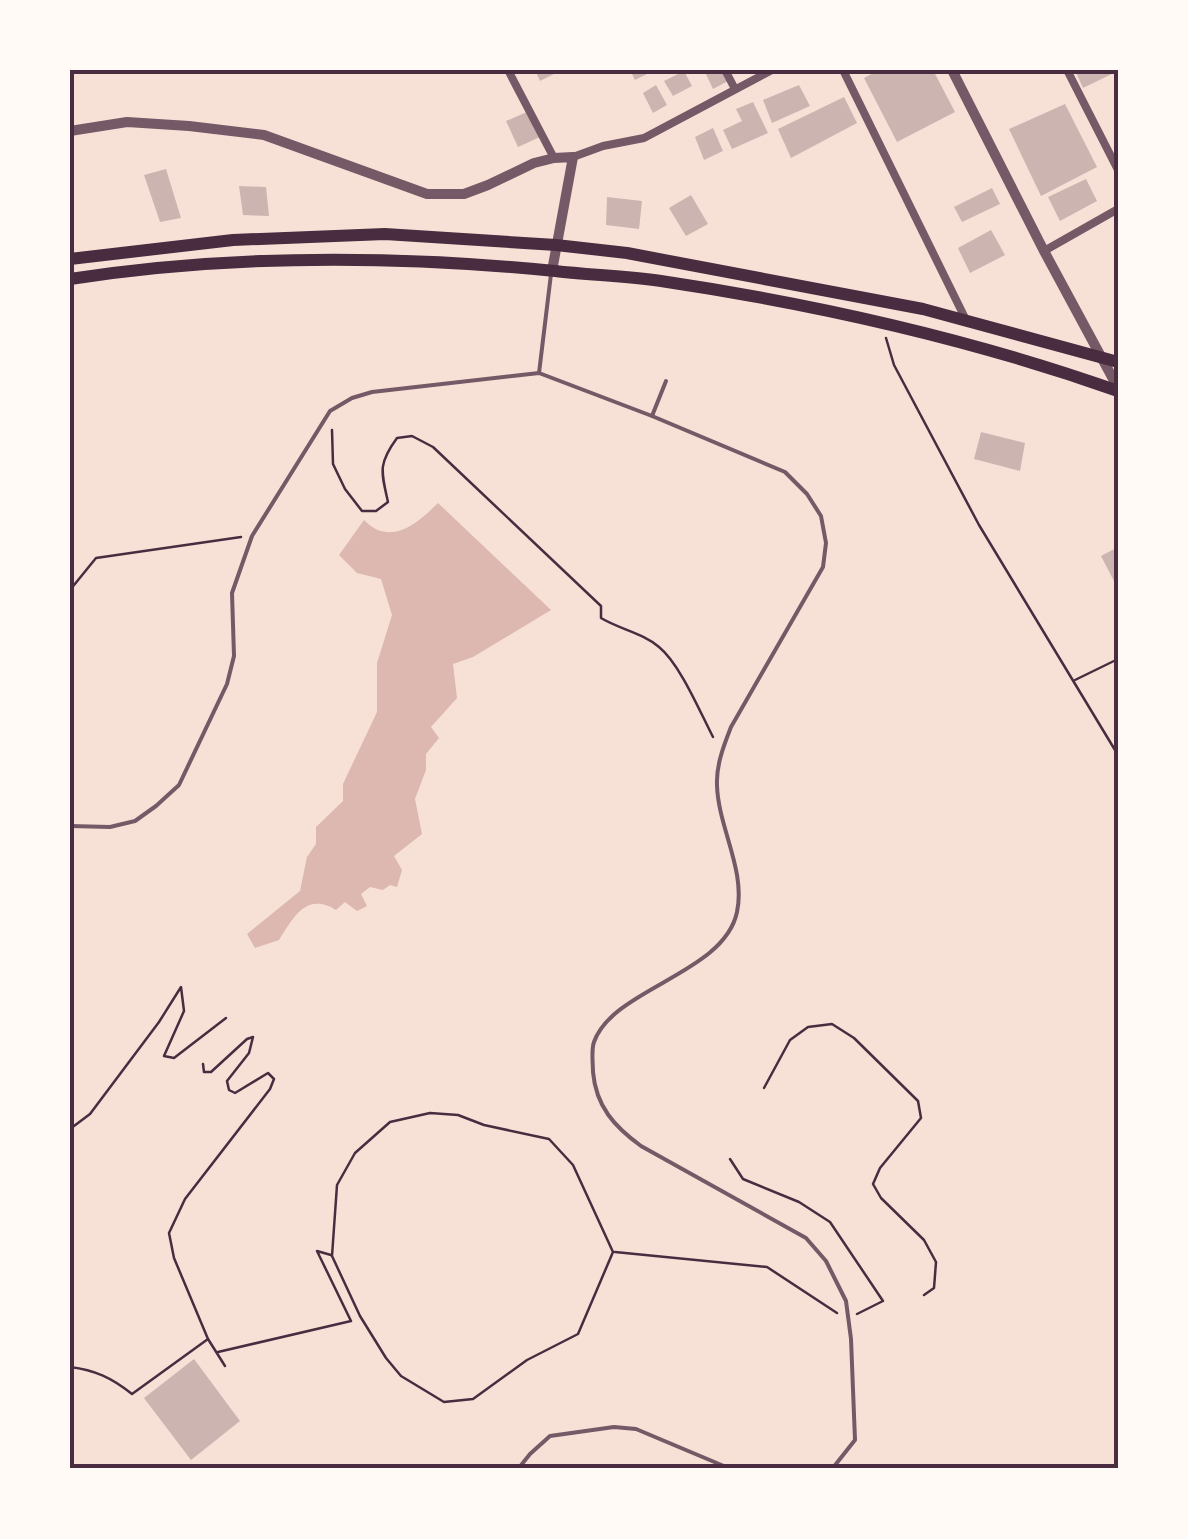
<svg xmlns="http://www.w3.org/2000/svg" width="1188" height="1539" font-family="Signika,sans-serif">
  <rect width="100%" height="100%" fill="#f7e1d7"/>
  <path fill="#dcb8b0" d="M438,503L551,610L473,657L453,664L457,698L431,727L439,738L426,754V770L415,799L422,834L394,856L402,870L397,887L390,885L383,890L370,887L361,894L367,906L357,911L345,902L336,910C306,892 294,917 279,940L255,948L247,934L300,891L307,857L316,844V827L343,801V784L377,712V663L392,615L381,579L357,573L339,555L364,520C390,547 417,524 438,503Z"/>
  <g fill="#ccb4b1">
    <path d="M535,70H562L540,81Z"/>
    <path d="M630,70H655L635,80Z"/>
    <path d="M704,70H722L728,81L713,89Z"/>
    <path d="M879,70H933L955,112L897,142L864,78Z"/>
    <path d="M1075,70H1118V71L1083,88Z"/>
    <path d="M684,71L692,86L673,96L664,81Z"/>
    <path d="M656,85L667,105L653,113L643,93Z"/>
    <path d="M799,85L810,106L772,123L763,100Z"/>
    <path d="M844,97L857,123L791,158L778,129Z"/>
    <path d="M753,102L768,133L732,149L723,130L742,121L736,109Z"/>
    <path d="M1065,104L1097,167L1041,196L1009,129Z"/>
    <path d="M529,111L542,136L518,147L506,121Z"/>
    <path d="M713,128L723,151L704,160L695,137Z"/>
    <path d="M166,169L181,218L160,222L144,175Z"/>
    <path d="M1086,179L1097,201L1060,221L1048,197Z"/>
    <path d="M239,186L266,187L269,216L243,215Z"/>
    <path d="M992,188L1000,204L962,222L954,207Z"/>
    <path d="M691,195L708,224L686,236L669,208Z"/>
    <path d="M607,197L642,201L639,229L606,225Z"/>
    <path d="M991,230L1005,255L970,273L958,248Z"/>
    <path d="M981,432L1025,443L1020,471L974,459Z"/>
    <path d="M1118,547V589L1101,556Z"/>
    <path d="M194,1359L240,1421L191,1460L144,1398Z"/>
  </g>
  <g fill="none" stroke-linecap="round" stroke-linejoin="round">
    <g stroke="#4a2c40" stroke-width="2.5">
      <path d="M886,338L894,365L979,525L1118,755"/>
      <path d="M332,430L333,464L345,489L362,511H376L388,502C381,471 378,464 397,438L412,436L433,447L601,606V618C619,629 643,633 659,647C680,664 700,712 713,737"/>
      <path d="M70,590L96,558L241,537"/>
      <path d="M1075,680L1118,659"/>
      <path d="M203,1064L204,1072H211L247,1039L253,1037L249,1053L227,1081L229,1090L235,1093L268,1073L274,1079L270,1089L185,1199L169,1233L174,1258L208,1339L225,1366"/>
      <path d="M764,1088L790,1040L808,1027L832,1024L854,1038L918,1101L921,1118L880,1168L873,1184L881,1198L924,1240L936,1262L934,1288L924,1295"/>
      <path d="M430,1113L458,1115L484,1125L549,1139L573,1165L613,1252L578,1334L527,1360L473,1399L444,1402L401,1376L386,1358L360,1316L332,1256L337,1185L355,1153L390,1122Z"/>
      <path d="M70,1129L90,1114L159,1022L181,987L184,1011L164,1056L174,1058L226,1018"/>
      <path d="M730,1159L743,1179L799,1202L830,1222L883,1301L857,1314"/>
      <path d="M615,1252L767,1267L837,1313"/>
      <path d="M218,1352L351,1321L317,1251L331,1255"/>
      <path d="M70,1367C95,1370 112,1378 132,1394L208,1339"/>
    </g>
    <g stroke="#755966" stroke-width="4">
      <path d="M539,373L551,274"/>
      <path d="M652,416L666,381"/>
      <path d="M70,826L110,827L135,821L156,806L179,785L227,684L234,656L232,593L252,536L330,411L352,398L372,392L539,373L652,416L785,472L807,494L821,516L826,543L823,567L731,727C724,745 716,765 717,785C718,827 746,870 737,912C724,974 613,988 594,1042C591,1050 593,1063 593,1072C596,1107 615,1127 641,1146L806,1238L826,1261L846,1301L851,1339L855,1440L832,1469"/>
      <path d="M518,1469L530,1454L550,1436L614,1427L636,1429L731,1469"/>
    </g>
    <g stroke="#755966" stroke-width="8">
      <path d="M508,70L554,158"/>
      <path d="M725,70L735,89"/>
      <path d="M843,70L966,320"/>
      <path d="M1067,70L1118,170"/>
      <path d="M573,157L603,146L644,138L772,70"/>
      <path d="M1044,251L1118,209"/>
    </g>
    <g stroke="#755966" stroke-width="10">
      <path d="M952,70L1044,251L1118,388"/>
      <path d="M70,131L127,122L189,126L264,135L427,194H464L488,185L534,163L554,158L573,157L552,271"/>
    </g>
    <g stroke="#4a2c40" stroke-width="12">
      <path d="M70,259L233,240L385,234L556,245L627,253L923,309L1118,362"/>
      <path d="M70,279C231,254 393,255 555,271C590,275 626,276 661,281C815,304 971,339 1118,391"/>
    </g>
  </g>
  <rect width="1188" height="1539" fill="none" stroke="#fffaf5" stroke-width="145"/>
  <rect x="72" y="72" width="1044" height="1394" fill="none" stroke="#4a2c40" stroke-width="4"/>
</svg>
